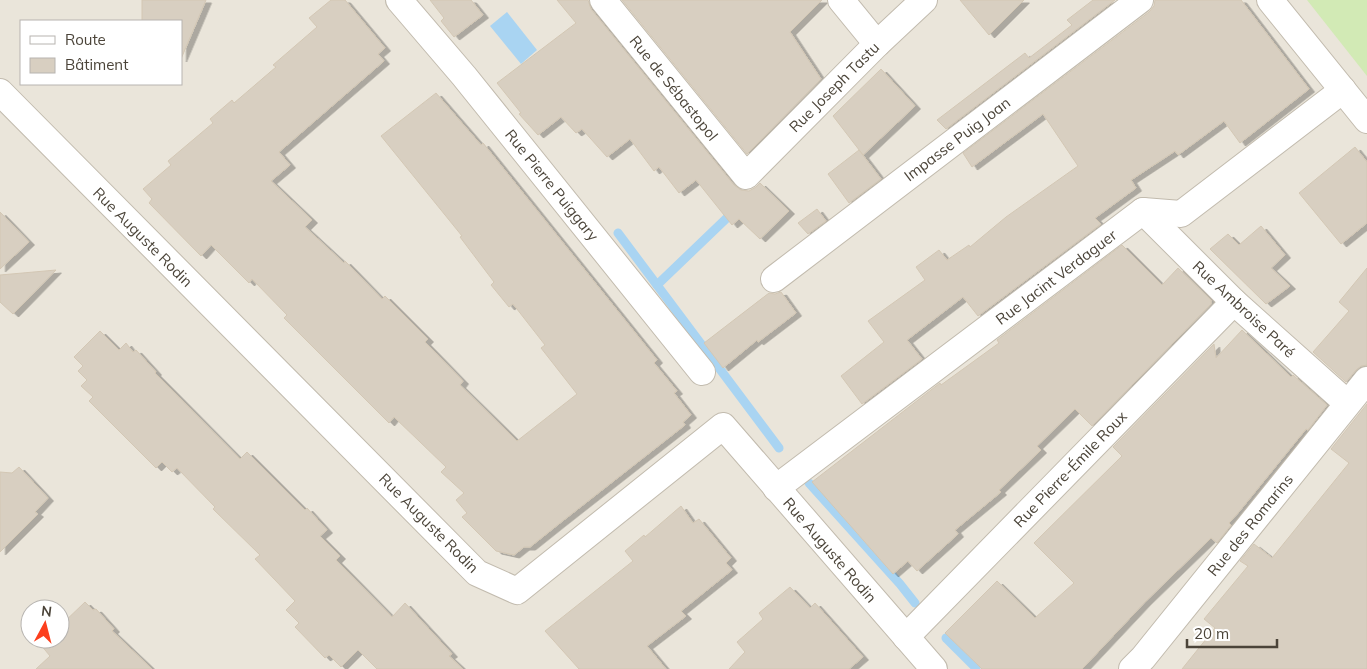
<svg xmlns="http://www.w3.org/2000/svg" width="1367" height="669" font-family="Mulish,sans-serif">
  <defs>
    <filter id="shadow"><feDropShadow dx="5.5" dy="3" stdDeviation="0" flood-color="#0004"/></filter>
  </defs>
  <rect width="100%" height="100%" fill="#f6f3ec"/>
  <path fill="#eae5da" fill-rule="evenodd" d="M0,0H1367V669H0ZM21,21H181V84H21ZM30,609H60V639H30Z"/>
  <path fill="#d2eab5" d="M1307,0H1367V76Z"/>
  <path fill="#a9d4f2" d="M507,12L537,50L521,64L490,26Z"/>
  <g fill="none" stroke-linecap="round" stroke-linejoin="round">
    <g stroke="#a9d4f2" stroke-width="9">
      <path d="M618,233L779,448"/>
      <path d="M657,285L731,214"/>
      <path d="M809,483L900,584L915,603"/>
      <path d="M946,638L976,668"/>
    </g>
  </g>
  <g fill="#d8cfc1" stroke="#d3c7b4" filter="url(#shadow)">
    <path d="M142,0H206L181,59V21H142Z"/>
    <path d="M331,0H345L385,48L378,54L384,61L279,152L290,165L271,181L312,220L305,227L344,263L345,261L382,299L385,296L428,339L425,342L463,381L460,385L517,441L577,394L541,348L545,345L513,304L509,307L491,285L494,282L460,237L462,236L381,136L436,93L481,145L483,143L657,360L654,363L677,391L674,393L691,415L683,422L685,425L560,523L530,547H524L514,555L496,551L462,517L467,513L456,500L464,493L441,472L446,467L394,417L389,423L284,318L287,315L252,279L249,283L211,245L201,256L149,203L152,199L143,189L171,165L168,161L213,123L210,119L232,100L234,103L276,67L273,65L317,27L309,18Z"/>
    <path d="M430,0H471L483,15L454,37L441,21L444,18Z"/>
    <path d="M557,0H588L591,9L734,185L741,190L749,191L756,187L760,183L789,211L760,239L739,219L732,225L696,180L679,193L659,167L654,171L630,139L607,157L582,129L576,133L561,117L538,135L519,114L521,113L497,83L576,23Z"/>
    <path d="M622,0H822L790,32L821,79L747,154Z"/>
    <path d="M960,0H1024L989,35Z"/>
    <path d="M1093,0H1115L946,129L937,120L1025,53L1029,58L1072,25L1067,20Z"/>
    <path d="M1155,0H1241L1309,89L1240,143L1224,121L1178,155L1175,151L1131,180L1136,188L1095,218L1101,224L978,316L963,297L907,340L922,359L862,404L841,376L884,342L868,321L925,280L916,267L939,250L947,260L969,245L970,247L1006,217L1078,166L1043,114L972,167L963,153L1149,12L1154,6Z"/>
    <path d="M881,69L915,106L863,155L833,116Z"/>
    <path d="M1355,147L1367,162V223L1341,244L1299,193Z"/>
    <path d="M859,150L881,179L849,203L828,174Z"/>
    <path d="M817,209L826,221L808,234L798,223Z"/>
    <path d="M0,212L29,242L0,269Z"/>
    <path d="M1261,226L1285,255L1271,268L1290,286L1266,304L1210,249L1228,234L1239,245Z"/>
    <path d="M1122,245L1162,285L1178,268L1211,300V304L1092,426L1075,409L1037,446L1041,450L999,490L1001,492L955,530L958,534L917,571L908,561L893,574L812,482L940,383L941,385L999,343L997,340Z"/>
    <path d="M1367,268V365L1361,366L1356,370L1346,382L1313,352L1349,311L1339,302Z"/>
    <path d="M56,270L13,314L0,302V275Z"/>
    <path d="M781,292L796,313L758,342L757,340L723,368L704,343L769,293L775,294Z"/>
    <path d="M1242,330L1291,377L1293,375L1327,405L1308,430L1306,429L1238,513L1229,523L1231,525L1217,543L1211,538L1145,602L1082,669H982L945,633L997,581L1035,618L1074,583L1034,543L1122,456L1113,447L1214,344L1216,358Z"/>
    <path d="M100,331L119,350L126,343L133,352L136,350L156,372L155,373L240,459L247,452L305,510L307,508L327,530L320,536L340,556L336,560L392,617L405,603L452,654L449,656L463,669H377L358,650L341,667L329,655L325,658L295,627L299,623L286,610L295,601L255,559L260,555L213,509L215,507L177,468L172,472L162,462L156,468L89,401L93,397L81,386L87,380L78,371L83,366L74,357Z"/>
    <path d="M1367,404V669H1182L1215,628L1204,619L1248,566L1240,561L1254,544L1272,558L1349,463L1331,449Z"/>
    <path d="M19,467L48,498L35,512L38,514L0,552V472L12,473Z"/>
    <path d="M681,506L693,523L699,519L731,558L726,563L732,570L681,611L686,616L647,646L666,669H579L545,631L633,561L625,551L644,535L645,537Z"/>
    <path d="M790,587L810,608L815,603L863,657L849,669H729L745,652L737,642L763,619L759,613Z"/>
    <path d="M85,602L93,610L96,609L114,629L112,631L152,669H36L50,656L40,644L46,639H60V626Z"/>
  </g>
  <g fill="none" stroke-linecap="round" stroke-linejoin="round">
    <defs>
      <g id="street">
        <path d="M399,0L464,76L702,372"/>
        <path d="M603,0L746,176L877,44L924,0"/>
        <path d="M841,0L877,44"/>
        <path d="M1270,0L1367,120"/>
        <path d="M0,92L477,573L517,591L723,426L934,669"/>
        <path d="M1143,211L1234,302L1347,403"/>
        <path d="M774,279L1140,0"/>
        <path d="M776,488L1143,211L1181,214L1343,90"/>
        <path d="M906,637L1234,302"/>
        <path d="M1132,669L1143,658L1367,380"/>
      </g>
    </defs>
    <use href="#street" stroke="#c2bbae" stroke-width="28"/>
    <use href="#street" stroke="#fff" stroke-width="26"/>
  </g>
  <g text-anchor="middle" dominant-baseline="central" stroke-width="4" stroke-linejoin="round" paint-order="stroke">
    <g font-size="15" fill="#4b4439" stroke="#fff">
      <text transform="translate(834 87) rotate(-45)">Rue Joseph Tastu</text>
      <text transform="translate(674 88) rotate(51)">Rue de Sébastopol</text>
      <text transform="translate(957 139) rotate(-37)">Impasse Puig Joan</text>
      <text transform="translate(552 185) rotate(51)">Rue Pierre Puiggary</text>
      <text transform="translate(143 237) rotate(45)">Rue Auguste Rodin</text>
      <text transform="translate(1056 277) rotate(-37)">Rue Jacint Verdaguer</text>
      <text transform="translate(1244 309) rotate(43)">Rue Ambroise Paré</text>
      <text transform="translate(1070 469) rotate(-46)">Rue Pierre-Émile Roux</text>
      <text transform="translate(429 523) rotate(45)">Rue Auguste Rodin</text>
      <text transform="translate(1250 525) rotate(-51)">Rue des Romarins</text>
      <text transform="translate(830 550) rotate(49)">Rue Auguste Rodin</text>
    </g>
  </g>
  <rect x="20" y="20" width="162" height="65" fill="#ffffff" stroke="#b7b4b0"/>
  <rect x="30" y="36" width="25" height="8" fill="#ffffff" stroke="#b7b4b0"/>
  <text x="65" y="45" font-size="15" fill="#4b4439">Route</text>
  <rect x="30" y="58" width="25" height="15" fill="#d8cfc1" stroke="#b7b4b0"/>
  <text x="65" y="70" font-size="15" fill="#4b4439">Bâtiment</text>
  <g transform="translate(45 624) rotate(7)"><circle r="24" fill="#ffffff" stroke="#b7b4b0"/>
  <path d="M0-4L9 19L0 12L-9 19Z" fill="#fc3f1d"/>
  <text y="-8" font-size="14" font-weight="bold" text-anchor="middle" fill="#4b4439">N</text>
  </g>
  <path d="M1187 639v8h90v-8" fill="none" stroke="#4b4439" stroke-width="2.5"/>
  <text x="1194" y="639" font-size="15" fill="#4b4439" stroke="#ffffff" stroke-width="4" paint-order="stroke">20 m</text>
</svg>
